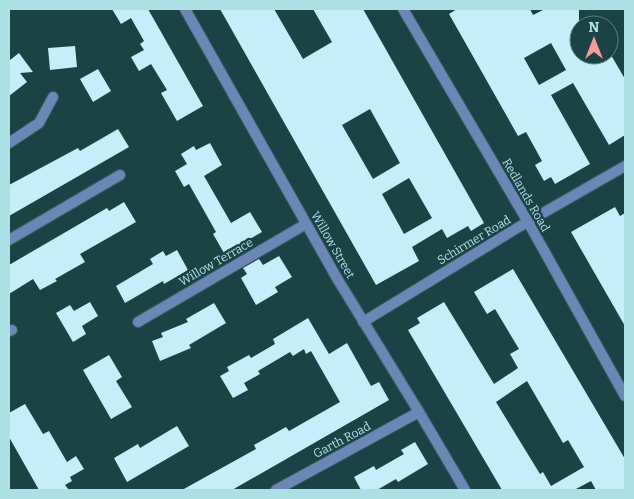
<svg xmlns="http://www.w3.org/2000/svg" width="634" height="499" font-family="Bitter,serif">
  <rect width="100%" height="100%" fill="#1c4245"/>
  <g fill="#c7edfa" fill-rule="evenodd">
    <path d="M112,9H148L203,106L177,121L161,93L167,90L151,64L139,71L131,57L144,50L140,44L144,41L131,18L121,24Z"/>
    <path d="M220,9H274L303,59L332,42L313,9H363L484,223L471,231L468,226L447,238L442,229L412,247L419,261L376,285ZM370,109L400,163L373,179L342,125ZM409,178L432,218L404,234L382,194Z"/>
    <path d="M457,9H530L533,15L545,9H579V55H611L625,79V135L609,145L573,83L551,95L590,164L555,184L551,177L544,181L535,165L542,161L526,132L518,136L449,14ZM551,43L566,70L539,85L524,58Z"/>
    <path d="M75,46L77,67L50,70L48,48Z"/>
    <path d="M19,53L33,72L20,73L27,82L9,96V58L10,60Z"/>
    <path d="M98,69L111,91L93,102L80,79Z"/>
    <path d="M118,129L129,147L9,216V185L78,148L80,151Z"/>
    <path d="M210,143L222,165L204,176L231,223L250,212L262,232L248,240L252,247L237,257L232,249L224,253L213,234L216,232L189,184L184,187L175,171L187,164L181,154L194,146L196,150Z"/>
    <path d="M124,202L136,222L80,254L85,262L55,279L57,281L40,290L33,279L9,294V265L107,208L109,211Z"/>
    <path d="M615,207L620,216L625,213V326L571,232Z"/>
    <path d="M177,250L188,270L164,284L163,281L125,303L116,286L153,264L150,259L163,251L166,256Z"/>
    <path d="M279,256L292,277L275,287L278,292L256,305L241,278L247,274L243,268L259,259L263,265Z"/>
    <path d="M513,269L625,459V490H596L591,481L574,490H502L408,330L420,323L417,318L444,302L494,384L518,368L510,354L519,349L495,309L487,314L474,292ZM527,381L563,443L568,440L584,467L551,486L543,472L540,474L496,402Z"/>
    <path d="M90,302L98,316L82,326L86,334L73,342L56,313L70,305L74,311Z"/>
    <path d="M214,303L226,323L189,345L191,348L160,361L152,341L163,337L161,333L188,322L186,319Z"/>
    <path d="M308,318L329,354L347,343L371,386L379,382L389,400L232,490H182L256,449L254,445L286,427L289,431L340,402L311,351L306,354L304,349L293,356L290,352L258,371L260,374L244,383L248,390L233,398L220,376L229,371L227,367L249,355L251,358L275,344L273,339Z"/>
    <path d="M109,355L122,377L116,381L132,407L111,419L83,370Z"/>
    <path d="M25,404L43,434L49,431L67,462L76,456L84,469L70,477L72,481L65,485L69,490H39L9,437V413Z"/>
    <path d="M177,426L189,446L127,482L114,458L138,444L140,448Z"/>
    <path d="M415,442L428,464L398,482L396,479L377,490H361L354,477L374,466L376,470L404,454L401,450Z"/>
  </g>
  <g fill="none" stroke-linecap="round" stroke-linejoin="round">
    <defs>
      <g id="minor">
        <path d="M185,9L338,280L419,412L465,490"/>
        <path d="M403,9L528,222L625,396"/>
        <path d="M9,143L39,123L53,97"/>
        <path d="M9,240L120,175"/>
        <path d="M138,322L306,224"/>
        <path d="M363,322L517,228L625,166"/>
        <path d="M9,331L12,330"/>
        <path d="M276,490L419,412"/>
      </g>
    </defs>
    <use href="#minor" stroke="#396265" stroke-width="12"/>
    <use href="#minor" stroke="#6c86b5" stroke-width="10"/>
  </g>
  <g text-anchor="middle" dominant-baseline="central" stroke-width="5" stroke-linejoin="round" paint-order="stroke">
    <g font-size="12" fill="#ace0e4" stroke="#1c4245">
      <text transform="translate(526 195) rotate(60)">Redlands Road</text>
      <text transform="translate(474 240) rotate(-31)">Schirmer Road</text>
      <text transform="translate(333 245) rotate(60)">Willow Street</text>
      <text transform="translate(216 262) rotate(-30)">Willow Terrace</text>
      <text transform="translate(342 440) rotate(-28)">Garth Road</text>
    </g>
  </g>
  <rect width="634" height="499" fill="none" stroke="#ace0e4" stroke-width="20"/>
  <g transform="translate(594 40)"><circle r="24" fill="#1c4245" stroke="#568185"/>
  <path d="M0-4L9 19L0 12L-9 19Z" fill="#f59b99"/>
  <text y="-8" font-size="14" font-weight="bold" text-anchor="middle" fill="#ace0e4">N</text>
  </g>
</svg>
